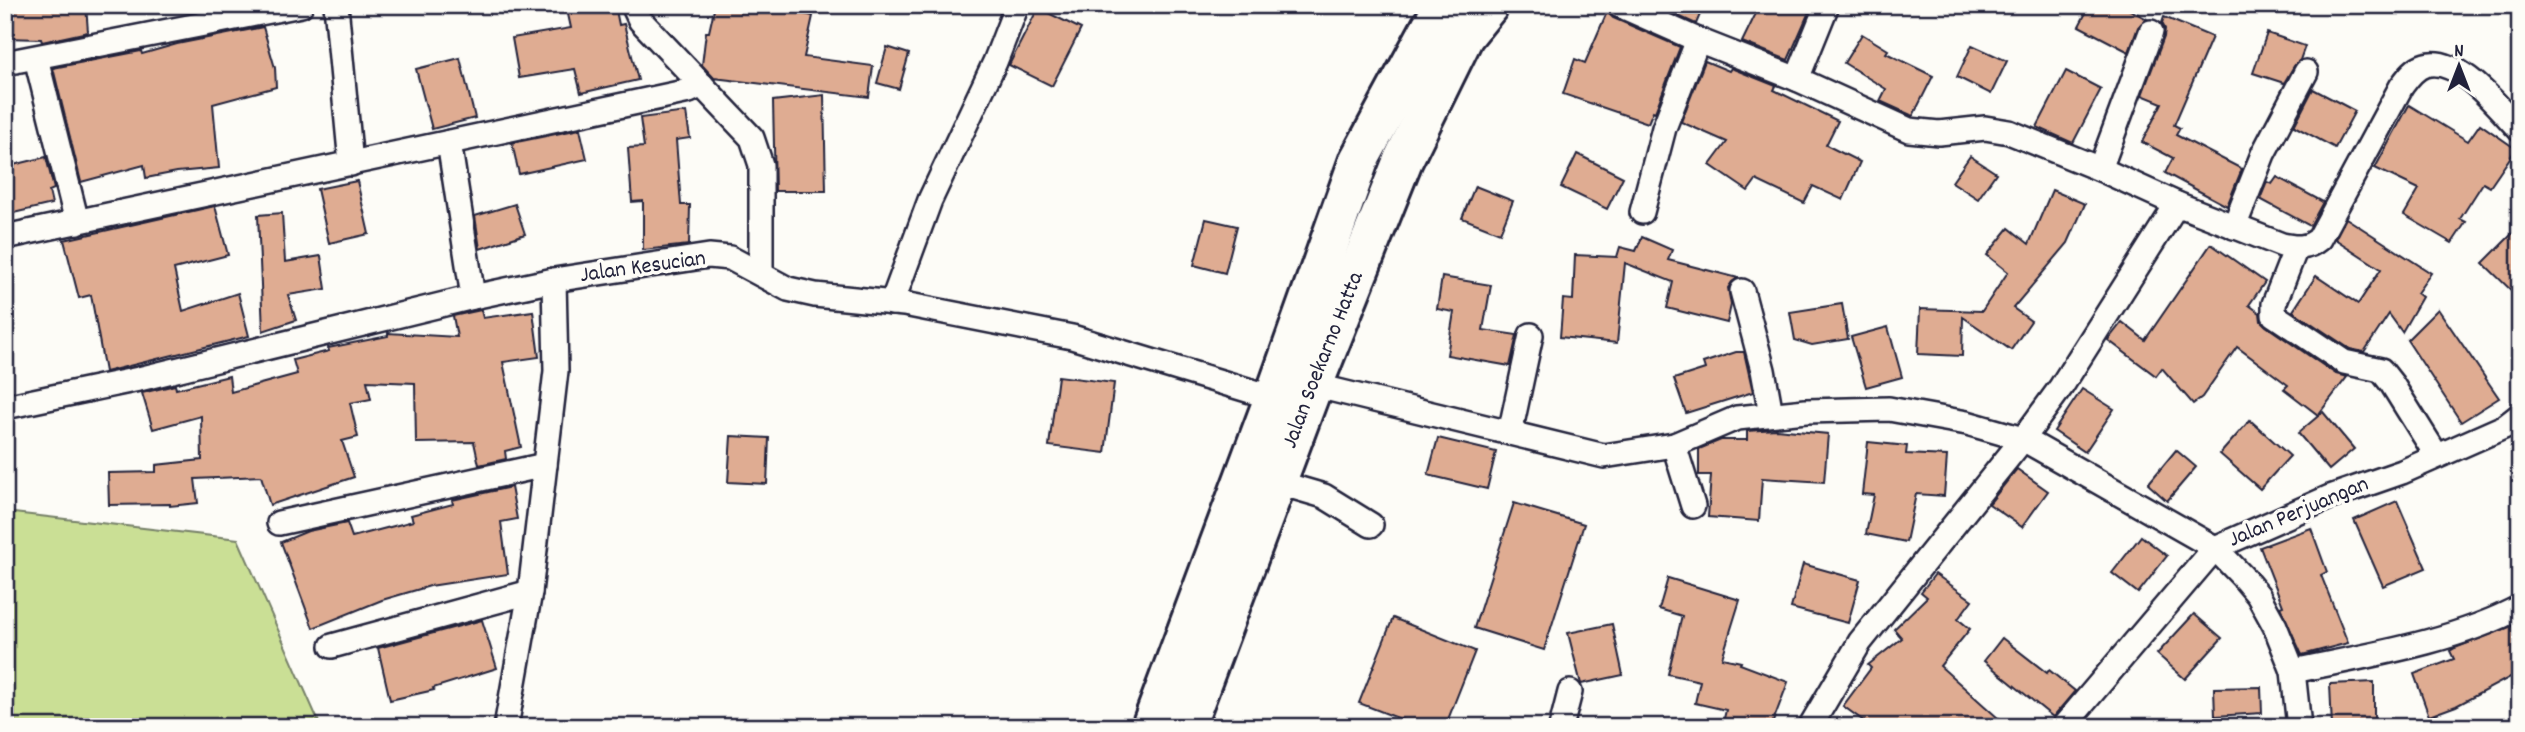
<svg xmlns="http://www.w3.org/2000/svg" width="2525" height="732" font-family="Dekko,sans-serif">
  <rect width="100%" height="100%" fill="#fdfcf7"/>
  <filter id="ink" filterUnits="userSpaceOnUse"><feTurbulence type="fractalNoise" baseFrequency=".0143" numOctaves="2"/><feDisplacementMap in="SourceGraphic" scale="14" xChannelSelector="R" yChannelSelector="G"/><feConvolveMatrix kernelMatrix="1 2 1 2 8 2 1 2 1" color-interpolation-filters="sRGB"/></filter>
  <g filter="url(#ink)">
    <path fill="#cadf95" stroke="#768068" stroke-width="2" d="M5,512L238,539L321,727H5Z"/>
    <g fill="#dfac92" stroke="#22223b" stroke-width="2">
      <path d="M5,5H86L88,32L42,42L41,39L5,38Z"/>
      <path d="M566,5H615L619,25L624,24L638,80L581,93L575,69L519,78L512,38L571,28Z"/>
      <path d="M715,5H765L813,16L804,57L873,66L869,97L714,78L702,65L706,32H709Z"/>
      <path d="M1654,5H1704L1696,24Z"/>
      <path d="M1760,5H1812L1788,60L1742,42Z"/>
      <path d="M2090,5H2121L2147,19L2138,27L2129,52L2079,26Z"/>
      <path d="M1038,8L1081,29L1052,86L1009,65Z"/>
      <path d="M1607,12L1613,18L1680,47L1655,112L1653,111L1648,123L1563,94L1575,59L1585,63Z"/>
      <path d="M2164,17L2212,37L2174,125L2180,128L2176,135L2242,169L2227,206L2165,173L2173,158L2142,142L2162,103L2142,95L2164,37L2165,29L2162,23Z"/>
      <path d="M263,27L275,68L276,87L213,104L219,168L177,172L146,178L144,165L81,182L53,68L141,51L142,54L177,44Z"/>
      <path d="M2267,33L2305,46L2300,60L2294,66L2284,83L2253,73Z"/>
      <path d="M1862,34L1888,50L1886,53L1933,76L1913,116L1880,101L1886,89L1844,63Z"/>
      <path d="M1972,45L2007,61L1991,94L1957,77Z"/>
      <path d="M887,47L909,54L899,89L877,83Z"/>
      <path d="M460,58L475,118L432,129L416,69Z"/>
      <path d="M1705,61L1729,71L1731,68L1776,86L1774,90L1838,121L1826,145L1860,162L1843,200L1813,186L1804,203L1756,180L1748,191L1710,165L1727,142L1681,122Z"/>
      <path d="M2066,71L2101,89L2073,143L2037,127Z"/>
      <path d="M2313,89L2355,111L2335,148L2294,126Z"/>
      <path d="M824,95L826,191H775L773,101Z"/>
      <path d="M2409,105L2468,141L2480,124L2516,149L2490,187L2483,183L2460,219L2466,222L2452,243L2404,215L2419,189L2375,168Z"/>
      <path d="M686,112L690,138L676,140L681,205H690L689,245L643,250V201L632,202L628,148L644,147L640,118Z"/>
      <path d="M580,129L587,159L519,174L512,143Z"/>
      <path d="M1577,154L1623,177L1607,209L1561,187Z"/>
      <path d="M1970,156L1996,173L1978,199L1952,182Z"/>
      <path d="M46,157L54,189L49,191L52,204L5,215V167Z"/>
      <path d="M2277,177L2323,202L2310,226L2260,199L2267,182L2272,184Z"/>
      <path d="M357,181L369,234L329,243L317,189Z"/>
      <path d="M1475,186L1513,201L1500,233L1462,218Z"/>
      <path d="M2052,190L2085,204L2068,243L2013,308L2031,321L2011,350L1963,317L1962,356L1918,354L1920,309L1982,311L2008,272L1987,255L2009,228L2029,244Z"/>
      <path d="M515,204L525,234L480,249L475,216Z"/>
      <path d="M215,206L228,255L174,269L183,311L238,293L249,336L105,372L91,295L79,298L64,240Z"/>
      <path d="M282,213L285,262L321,256L326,289L288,295L296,320L263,331L258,215Z"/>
      <path d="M2346,218L2431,273L2417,293L2422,297L2402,332L2389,314L2364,352L2350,349L2293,311L2316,276L2358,304L2381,269L2335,239Z"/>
      <path d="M1206,219L1237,226L1225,273L1194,265Z"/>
      <path d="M2520,226V299L2483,263Z"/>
      <path d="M1642,237L1672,250L1668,260L1738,278L1732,282L1728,288L1731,305L1727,323L1667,308L1673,282L1625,263L1617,343L1560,337L1563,299L1573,300L1575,255L1617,257L1620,247L1636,251Z"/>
      <path d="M2211,244L2265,282L2249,305L2260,313L2261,321L2266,326L2336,374L2347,377L2318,415L2284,389L2288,385L2237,347L2202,397L2193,404L2162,368L2156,376L2108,340L2122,322L2145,340Z"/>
      <path d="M1442,277L1491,285L1483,330L1517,335L1510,366L1447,355L1454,312L1437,309Z"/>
      <path d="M1842,304L1848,339L1812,345L1795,340L1790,312Z"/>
      <path d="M2438,309L2499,398L2461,422L2407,340Z"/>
      <path d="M481,310L483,318L533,311L539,357L503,362L521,447L505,451L506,459L479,465L474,442L416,443L415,383L367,381L371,399L350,403L358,437L342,441L354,477L270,505L261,476L195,479L198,503L170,506V504L109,505L108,473L156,472V465L202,460L201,416L153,429L142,393L175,385L176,389L229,376L231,392L297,374L293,360L329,351L328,348L388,336V333L457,337L453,316Z"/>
      <path d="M1888,327L1902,377L1866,387L1851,337Z"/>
      <path d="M1736,352H1744L1753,392L1686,413L1674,379L1705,369L1703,363Z"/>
      <path d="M1058,376L1114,383L1105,453L1049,446Z"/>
      <path d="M2082,389L2114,409L2085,452L2054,431Z"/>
      <path d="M2323,412L2354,449L2329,470L2298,433Z"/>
      <path d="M2250,420L2290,456L2260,489L2220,454Z"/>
      <path d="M1776,429L1828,434L1824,482L1762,478L1759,521L1708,517L1711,475H1699V449L1721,440H1747V431Z"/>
      <path d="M731,436L769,438L767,484L728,482Z"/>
      <path d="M1438,438L1496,452L1487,489L1428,475Z"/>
      <path d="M1868,442L1907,446L1906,454L1947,456L1944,496L1916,494L1906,542L1866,534L1874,495L1862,494Z"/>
      <path d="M2176,450L2196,467L2167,501L2148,484Z"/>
      <path d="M2017,469L2048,491L2022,527L1989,504Z"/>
      <path d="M511,487L517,519L501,522L508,574L430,586L382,600L313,628L281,542L308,531L347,523L352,537L413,521L411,515L453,504L452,500Z"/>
      <path d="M2397,501L2426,568L2383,586L2354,520Z"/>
      <path d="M1514,503L1584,524L1544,650L1474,628Z"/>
      <path d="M2311,528L2327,572L2321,575L2348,643L2302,655L2280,607L2283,606L2260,547Z"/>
      <path d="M2141,536L2167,556L2138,593L2112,573Z"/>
      <path d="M1803,564L1860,580L1848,623L1791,608Z"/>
      <path d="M1935,574L1972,600L1958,619L1970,629L1940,666L2008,727H1872L1843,706L1871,668L1868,665L1902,638L1894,629L1927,597L1921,592Z"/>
      <path d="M1668,578L1740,600L1722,658L1741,662L1740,664L1788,682L1771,727H1722L1726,710L1695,703L1700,681L1668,674L1682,616L1659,609Z"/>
      <path d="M2194,614L2222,638L2185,679L2157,654Z"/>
      <path d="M1393,618L1475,651L1445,727H1421L1359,703Z"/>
      <path d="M482,620L497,668L433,688L434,690L390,700L378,648Z"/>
      <path d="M2520,623V672L2456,706L2429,716L2414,674L2454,659L2450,651L2455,648Z"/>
      <path d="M1612,624L1623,675L1581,684L1568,633Z"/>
      <path d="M2002,638L2047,673L2049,670L2075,691L2053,717L1984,661Z"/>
      <path d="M2374,682V727H2332L2330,684Z"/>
      <path d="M2261,687L2262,713L2215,716L2214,688Z"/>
    </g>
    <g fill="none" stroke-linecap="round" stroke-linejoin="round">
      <defs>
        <g id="street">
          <path d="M336,5L351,164"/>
          <path d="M633,5L640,20L752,138L761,165V274"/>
          <path d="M1619,5L1698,40L1797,79L1909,130L1939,133L1985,128L2009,132L2100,169L2177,204L2282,245C2296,248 2307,249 2319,239L2401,87C2407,79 2414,68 2425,65C2459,55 2499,109 2520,130"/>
          <path d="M36,58L77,222"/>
          <path d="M5,63L301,5"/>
          <path d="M1797,79L1827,5"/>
          <path d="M449,142L473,297"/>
          <path d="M2100,169L2151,32"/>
          <path d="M1642,212L1664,128L1698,40"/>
          <path d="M2234,227L2263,154L2306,72"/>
          <path d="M5,237L689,91L702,85"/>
          <path d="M2296,248L2274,304V315L2344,362L2381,370L2392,384L2437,456"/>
          <path d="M1742,291L1763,370L1771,414"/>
          <path d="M892,303L930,200L995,62L1014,13"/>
          <path d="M1313,385L1604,456L1674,445L1737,418L1806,411L1889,409L1967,423L2023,439L2215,548L2242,576L2258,595L2275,626L2293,671L2299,727"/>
          <path d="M5,407L139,379L473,297L554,280L709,256L730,258L788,289L815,295L904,304L1072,337L1274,398"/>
          <path d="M1510,433L1531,335"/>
          <path d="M1674,445L1693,506"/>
          <path d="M1276,482L1324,496L1371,525"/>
          <path d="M279,523L545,465"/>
          <path d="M332,646L530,592"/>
          <path d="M2293,671C2365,656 2455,642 2520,607"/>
          <path d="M506,727L530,592L556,371L554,280"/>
          <path d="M1561,727L1570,692"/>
          <path d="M1810,727L1860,642L2023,439L2061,387L2177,204"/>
          <path d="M2063,727L2215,548L2330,497L2402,472L2506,426L2520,415"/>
        </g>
        <g id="highway">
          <path d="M1151,727L1274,398L1359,160L1431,27L1446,5"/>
          <path id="s1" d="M1185,727L1313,385L1403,160L1464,36L1489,5"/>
        </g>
      </defs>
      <use href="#street" stroke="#22223b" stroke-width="28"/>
      <use href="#highway" stroke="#22223b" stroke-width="44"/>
      <use href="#street" stroke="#fdfcf7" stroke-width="23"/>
      <use href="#highway" stroke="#fdfcf7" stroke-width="38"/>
    </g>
  </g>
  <g text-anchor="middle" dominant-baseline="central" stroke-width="7" stroke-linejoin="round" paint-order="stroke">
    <g font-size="23" fill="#22223b" stroke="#fdfcf7">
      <text transform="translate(643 268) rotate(-8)">Jalan Kesucian</text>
      <text stroke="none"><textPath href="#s1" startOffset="392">Jalan Soekarno Hatta</textPath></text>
      <text transform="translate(2299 513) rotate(-23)">Jalan Perjuangan</text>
    </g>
  </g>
  <rect width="2525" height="732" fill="none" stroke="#fdfcf7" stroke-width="28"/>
  <rect x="14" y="14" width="2497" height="704" fill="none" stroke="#22223b" stroke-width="2.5" filter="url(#ink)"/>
  <g transform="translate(2459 66)" stroke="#fdfcf7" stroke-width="5" paint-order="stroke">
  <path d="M0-5L12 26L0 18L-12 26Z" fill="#22223b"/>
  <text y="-10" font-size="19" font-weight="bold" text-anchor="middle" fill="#22223b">N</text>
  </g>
</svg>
